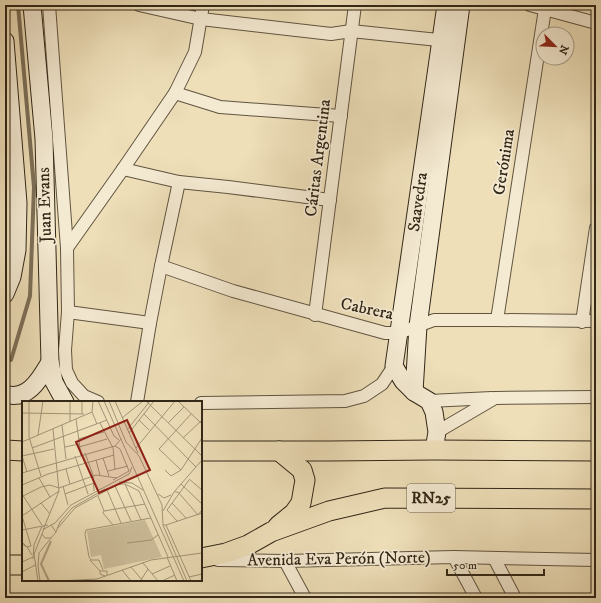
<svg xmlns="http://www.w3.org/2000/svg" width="601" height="603" font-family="'IM FELL DW Pica',serif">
  <rect width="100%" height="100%" fill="#eedfb9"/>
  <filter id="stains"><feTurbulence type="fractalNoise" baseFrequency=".005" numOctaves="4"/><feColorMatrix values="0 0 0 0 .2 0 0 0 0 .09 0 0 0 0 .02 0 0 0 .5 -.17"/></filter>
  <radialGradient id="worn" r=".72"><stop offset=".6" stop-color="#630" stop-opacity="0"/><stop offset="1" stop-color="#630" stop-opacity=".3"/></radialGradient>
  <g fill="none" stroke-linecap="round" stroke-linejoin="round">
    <path stroke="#7c6f57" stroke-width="4" d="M11,360L30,296L34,187L18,5"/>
    <defs>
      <g id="street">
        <path d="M49,5L67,248L68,312L65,350L66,370L72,383L84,396L98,402"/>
        <path d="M139,5L201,19L331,34L351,31L448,41"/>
        <path d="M530,5L596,23"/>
        <path d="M175,93L220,107L341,116"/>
        <path d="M123,169L179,182L228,187L330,200"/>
        <path d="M67,248L123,169L175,93L195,52L203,5"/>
        <path d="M161,266L233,291L385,333H399L434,320H497L596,321"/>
        <path d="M68,312L150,323"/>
        <path d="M315,315L355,5"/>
        <path d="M497,320L545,9"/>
        <path d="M582,322L596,228"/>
        <path d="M429,401L492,398"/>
        <path d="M137,402L150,323L161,266L179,182"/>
        <path d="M201,403L345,401L364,396L382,384L394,366"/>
        <path d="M437,432L495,398L596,397"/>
        <path d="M454,557L476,598"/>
        <path d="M494,558L515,598"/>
        <path d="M218,560L285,561L454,557L596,560"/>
        <path d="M285,561L305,598"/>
      </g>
      <g id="secondary">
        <path d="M32,5L44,139L50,362L54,382L65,402"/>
        <path d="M5,41L18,203L17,250L12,277L5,294"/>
        <path d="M414,392L418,326L461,5"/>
        <path d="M5,394C28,402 41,377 50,362"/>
        <path d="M434,450L437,432L434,412L429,401L414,392L403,381L394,366L446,5"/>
      </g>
      <g id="primary">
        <path d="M5,450L23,451"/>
        <path d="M201,451H329L434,450L596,451"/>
        <path d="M278,526L294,513L301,503L305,480L302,470L279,451"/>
        <path d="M201,558L226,553L248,545L271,532L329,511L385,498L596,499"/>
        <path d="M5,565H23"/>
      </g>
    </defs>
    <use href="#street" stroke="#605440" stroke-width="14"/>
    <use href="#secondary" stroke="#312617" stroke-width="19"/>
    <use href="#primary" stroke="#312617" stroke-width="21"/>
    <use href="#street" stroke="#f4ead2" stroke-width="12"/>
    <use href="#secondary" stroke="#f4ead2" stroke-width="17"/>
    <use href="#primary" stroke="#eedfb9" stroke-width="19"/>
  </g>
  <g text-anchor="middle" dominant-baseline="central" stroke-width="3.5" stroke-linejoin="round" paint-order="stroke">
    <rect fill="#f4ead2" stroke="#6c614f" stroke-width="1" x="407" y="484" width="48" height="28" rx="3"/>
    <g font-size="16" font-weight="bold" fill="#312617">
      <text x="431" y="498">RN25</text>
    </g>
    <g font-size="17" fill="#312617" stroke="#f4ead2">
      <text transform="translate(318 158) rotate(-83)">Cáritas Argentina</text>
      <text transform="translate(504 162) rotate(-81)">Gerónima</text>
      <text transform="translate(418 202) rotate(-82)">Saavedra</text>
      <text transform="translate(45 205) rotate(-92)">Juan Evans</text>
      <text transform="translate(367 309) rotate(12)">Cabrera</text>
      <text transform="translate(339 559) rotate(-1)">Avenida Eva Perón (Norte)</text>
    </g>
  </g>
  <g transform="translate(22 401)">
    <rect width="180" height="180" fill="#eedfb9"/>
    <path d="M123,119L140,156L82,168L79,154L69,156L65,130Z" fill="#cec09d"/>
    <path fill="none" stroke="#aea082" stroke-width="2" d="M27,180L19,163L29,140"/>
    <path fill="none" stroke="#a29578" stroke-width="1" d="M7,0V36L19,75M71,0L70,11L75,23M76,0L92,35L97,39M82,0L162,180M87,0L104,41L117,55L140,104L141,124L165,180M93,0L116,52M124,0L180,55M156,0L180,23M0,12L62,13M60,13V0M122,13L174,66M100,17L121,0M54,18L59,55M117,19L127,29M48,21V0M78,22L91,47L93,68M146,22L162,6M40,24L44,58M105,29L128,0M107,32L132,0M16,34L21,0M161,37L180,19M56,38L82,31M0,41L70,11M43,46L57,43M57,46L85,38M10,47L85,19M114,47L153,0M63,52L71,74L72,90M0,55L32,48M0,55L5,71M53,55L66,93M81,57L87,75M74,59L78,74M44,68L48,83M143,69L149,75L159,69L180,37M159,69L137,48L169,13M86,70L106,65M0,72L93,45L99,38M17,77L28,96M167,78L180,89M91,79L107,70L98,48L93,45M97,81L110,82L121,89M103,83L119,119M159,83L180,103M0,84L26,73L92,54M41,85L46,104M93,85L109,120M85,89L99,122M153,91H156L176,114L180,109M0,93L20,124M43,93L72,82M136,93L142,97L149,94M1,95L19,86L28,84L37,87L74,74L95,77M76,95L82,110L81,112L91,124M19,102L28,113M150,102L164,117M82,110L123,103M141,110L152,91L180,59M0,115L37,90M0,115L9,145M155,120L145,109L167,79M141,124H144L169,180M144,124L180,112M35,128L53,107L96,83H103L117,90L146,156M0,129L26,124M21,129L37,90L31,28M64,129L129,117M64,129L63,133L67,156L69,159H77L81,169M34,131L38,121L50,107L83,88M20,133L23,137H29L34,131L29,124M0,141L5,146L0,143M105,142L129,139L136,134M9,145L5,146L10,154M145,156L155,180M11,158L12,144L20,125M68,159L78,170M0,161L11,156M121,162L136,180M109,166L121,180M100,169L109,180M0,171L13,164M130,173L148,165M83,175L78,173V170H85V174M167,176L180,173M119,179L126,168M16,180L12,153L22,128L33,122L49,104L107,73L110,66M18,180L16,165L17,152L29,137M37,180L75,178L129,159L180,152M140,180L153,174"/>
    <path fill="#8f2418" fill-opacity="0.15" stroke="#8f2418" stroke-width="2" d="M105,19L128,69L77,92L54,41Z"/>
    <rect width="180" height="180" fill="none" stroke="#312617" stroke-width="2"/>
  </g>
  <rect width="601" height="603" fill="none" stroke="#eedfb9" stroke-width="20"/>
  <rect x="6" y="6" width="589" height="591" fill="none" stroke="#312617" stroke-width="2"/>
  <rect x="10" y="10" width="581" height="583" fill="none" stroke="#312617"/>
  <g transform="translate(555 46) rotate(114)"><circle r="19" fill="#f4ead2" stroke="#a69c87"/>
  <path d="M0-3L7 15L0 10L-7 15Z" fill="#8f2418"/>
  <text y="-6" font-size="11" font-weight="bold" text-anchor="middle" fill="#312617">N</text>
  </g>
  <path d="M447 569v6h97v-6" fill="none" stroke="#312617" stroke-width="2"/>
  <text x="453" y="569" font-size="12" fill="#312617" stroke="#f4ead2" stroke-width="3" paint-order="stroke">50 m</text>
  <rect width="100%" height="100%" filter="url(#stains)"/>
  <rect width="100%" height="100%" fill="url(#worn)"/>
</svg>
